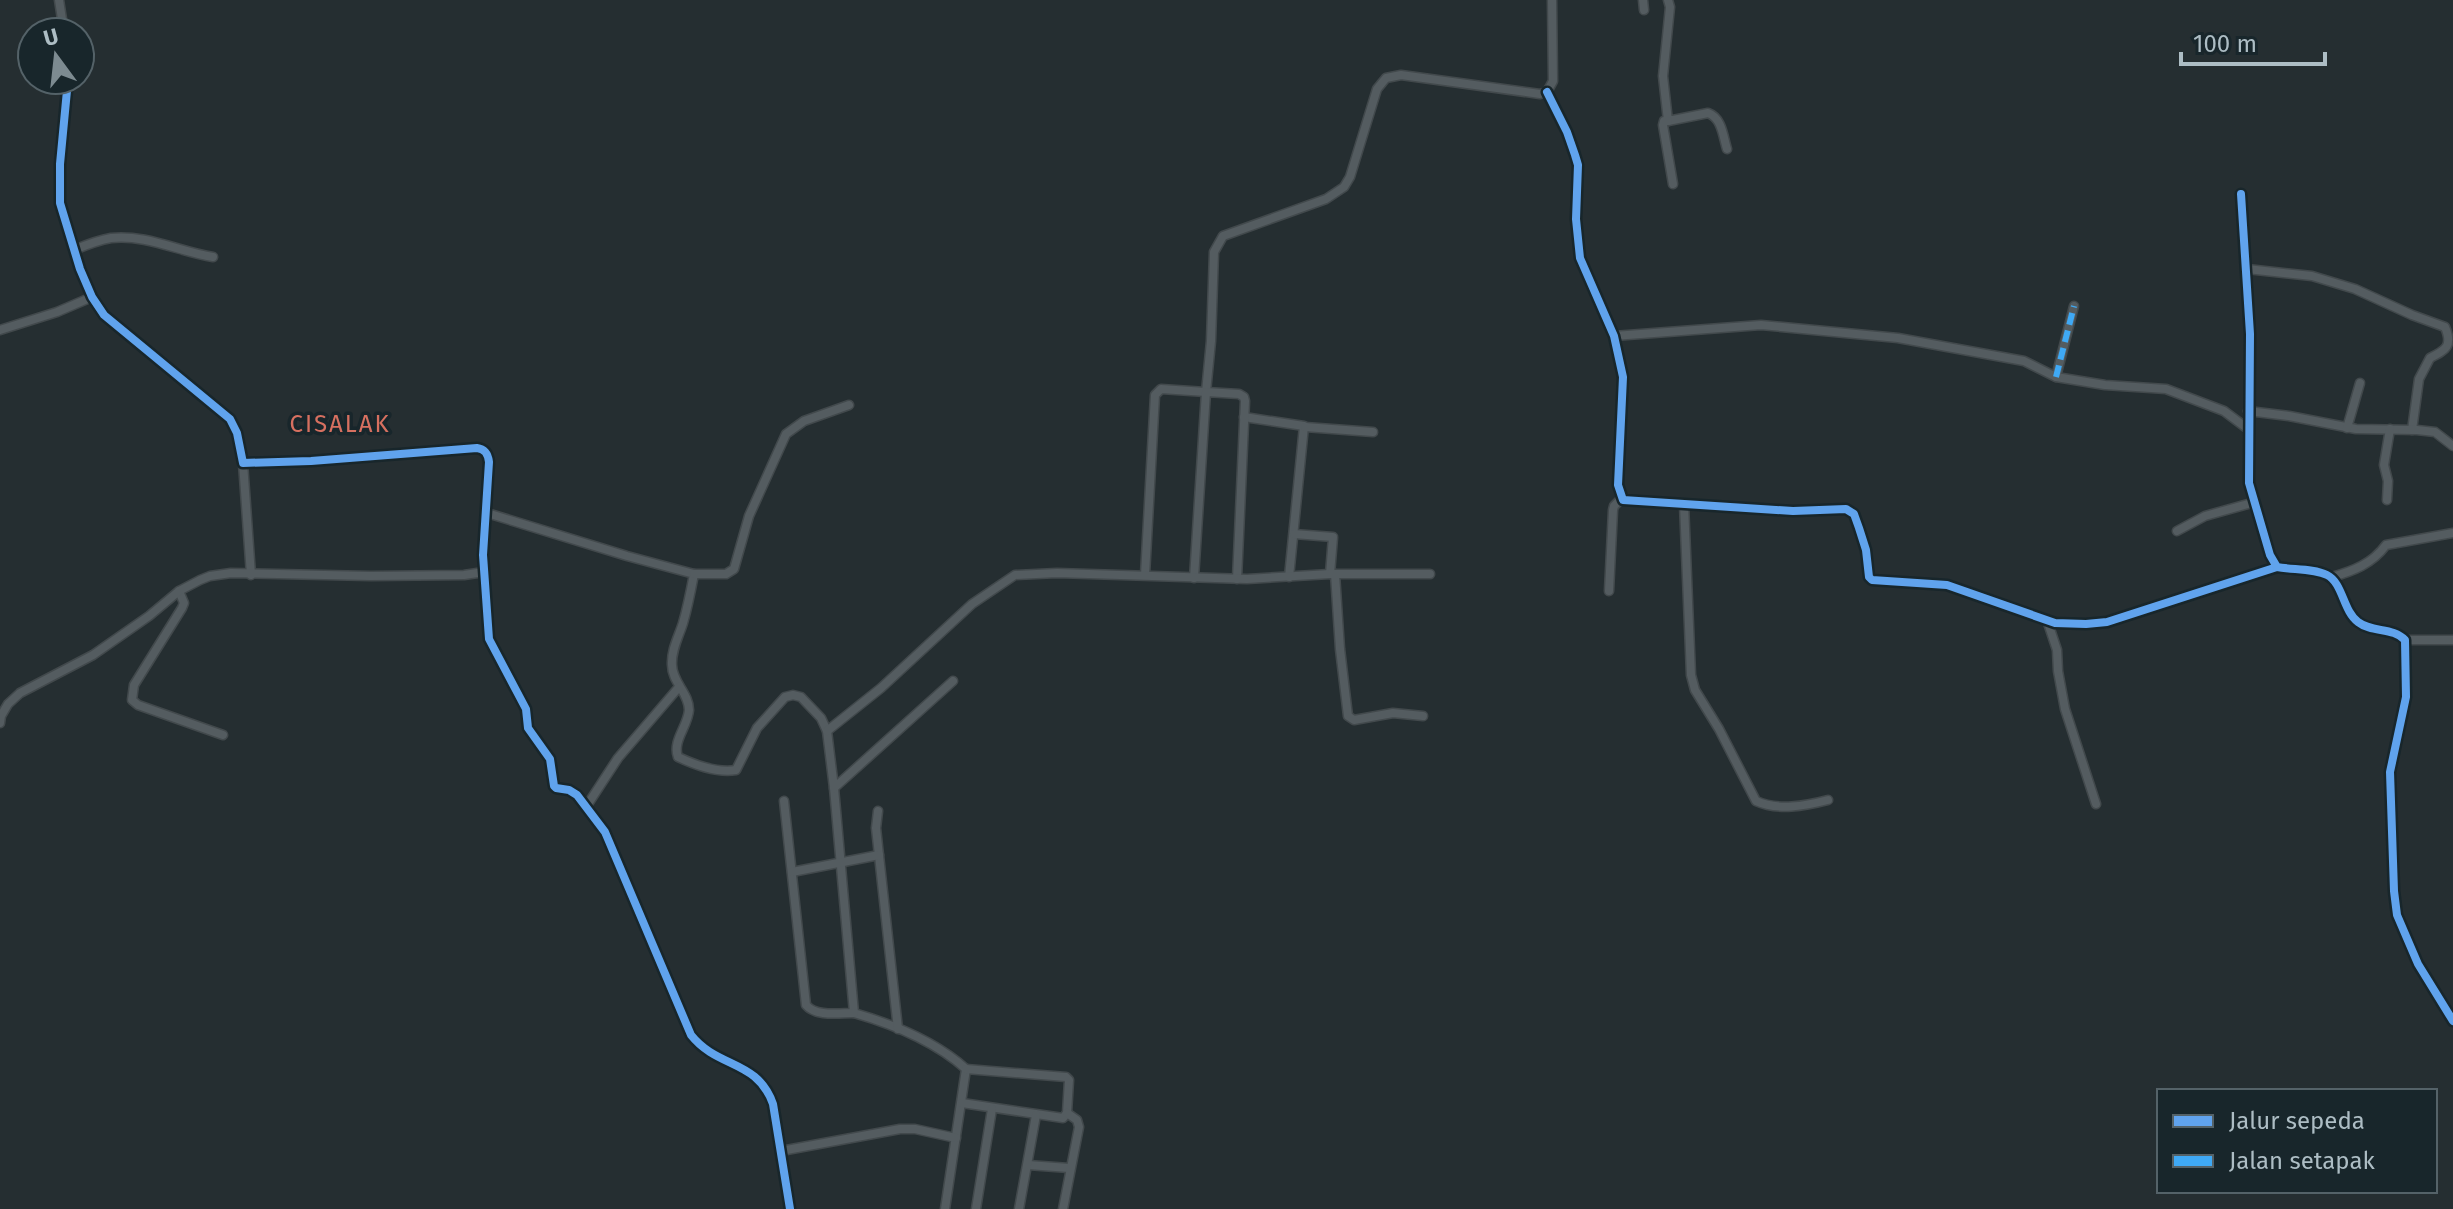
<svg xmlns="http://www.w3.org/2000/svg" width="2453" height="1209" font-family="'Fira Sans',sans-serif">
  <rect width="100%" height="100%" fill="#252e31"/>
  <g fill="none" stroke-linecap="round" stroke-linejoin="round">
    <defs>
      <g id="street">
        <path d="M59,0L64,32"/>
        <path d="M1643,0L1644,10"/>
        <path d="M1668,0L1670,7L1663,76L1668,121L1708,113C1722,118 1723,136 1727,149"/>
        <path d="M68,80L60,164V203L80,269L92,297L104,315L230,419L237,433L243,463L311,461L477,448C485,449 488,454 489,462L483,555L489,639L526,709L528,728L550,759L554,786L556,788L569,790L577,795L605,832L691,1035C718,1069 757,1059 773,1104L790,1209"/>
        <path d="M1547,92L1567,132L1575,155L1578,165L1576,219L1580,258L1614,336L1623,377L1618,485L1623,500L1793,511L1846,509L1854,514L1859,528L1866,550L1869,577L1872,580L1947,585L2055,623L2086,624L2107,622L2277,567"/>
        <path d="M1668,121H1664L1663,125L1673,184"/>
        <path d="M2241,194L2250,334L2249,483L2270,555L2277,567C2293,570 2313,568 2327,575C2343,583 2343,611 2358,622C2372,633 2393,627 2405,640L2406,697L2390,772L2394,891L2397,915L2418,964L2453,1021"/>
        <path d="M74,250C86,245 99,240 111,238C146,234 180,252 213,257"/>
        <path d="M2247,269L2312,276L2355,289L2412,315L2445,327C2453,346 2446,350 2430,358L2419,379L2412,430"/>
        <path d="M0,330L57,312L92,297"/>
        <path d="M1614,336L1761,325L1898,338L2024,361L2056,377L2105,385L2166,389L2224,411L2248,429"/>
        <path d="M2056,377L2074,306"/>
        <path d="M2248,411L2289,416L2356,429L2417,430L2435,432L2453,446"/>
        <path d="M1244,417L1304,426L1289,577"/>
        <path d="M1305,427L1373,432"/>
        <path d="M2347,428L2360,383"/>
        <path d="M243,463L251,575"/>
        <path d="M2387,500L2388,481L2384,465L2390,429"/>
        <path d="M1684,504L1691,675L1695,690L1719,729L1756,801C1778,811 1805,806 1828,800"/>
        <path d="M487,513L627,556L694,574C691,590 688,606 683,623C679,636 671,650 672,665C672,682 689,693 689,710C688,726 672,741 678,757C695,765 718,773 736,770L757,728L785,697L793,695L801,697L821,718L827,731L834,788L854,1013C892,1024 936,1042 966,1069L945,1209"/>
        <path d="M2177,531L2205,516L2255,502"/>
        <path d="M1294,534L1333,537L1330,574"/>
        <path d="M694,574H726L734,569L749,516L786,434L804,421L849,405"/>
        <path d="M1335,574L1340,649L1348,716L1354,720L1393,713L1423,716"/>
        <path d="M1145,575L1155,395L1161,389L1206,392L1211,341L1214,252L1223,236L1326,199L1344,187L1350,177L1377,89L1386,78L1401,75L1540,94L1547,92L1553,81L1552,0"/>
        <path d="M2332,577C2353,571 2372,564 2386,545L2453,533"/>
        <path d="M1194,578L1206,392L1239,394L1244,397L1245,401L1237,579"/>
        <path d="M179,591L184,603L182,608L134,685L132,700L138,705L223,735"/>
        <path d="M1609,591L1613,510L1614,506L1622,498"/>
        <path d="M2047,620L2057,650L2058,671L2065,709L2096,804"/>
        <path d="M2405,640H2453"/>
        <path d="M0,723L1,716L8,704L20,693L93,655L149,616L179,591L200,580L210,576L231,573L371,576L464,575L484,572"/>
        <path d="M827,731L881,688L972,604L1015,575L1057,573L1247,579L1330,574H1430"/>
        <path d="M834,788L953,681"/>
        <path d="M784,801L806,1005C816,1017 839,1013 854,1013"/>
        <path d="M586,807L618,758L679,687"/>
        <path d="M878,811L876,828L898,1029"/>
        <path d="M792,872L879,855"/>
        <path d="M962,1103L1063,1118L1067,1113L1069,1080L1066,1077L966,1069"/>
        <path d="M781,1151L900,1129H915L956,1138"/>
        <path d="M1028,1165L1069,1168"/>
        <path d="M976,1209L992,1109"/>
        <path d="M1019,1209L1036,1115"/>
        <path d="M1063,1209L1079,1127L1077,1120L1067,1113"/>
      </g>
    </defs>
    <use href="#street" stroke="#42494c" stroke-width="11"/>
    <use href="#street" stroke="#545c60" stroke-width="8"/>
    <path stroke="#3fa9f5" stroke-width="6" stroke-dasharray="12 6" stroke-linecap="butt" d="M2056,377L2074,306"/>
    <defs>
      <g id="cycleway">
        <path d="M68,80L60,164V203L80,269L92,297L104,315L230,419L237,433L243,463L311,461L477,448C485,449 488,454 489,462L483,555L489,639L526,709L528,728L550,759L554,786L556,788L569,790L577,795L605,832L691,1035C718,1069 757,1059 773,1104L790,1209"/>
        <path d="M1547,92L1567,132L1575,155L1578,165L1576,219L1580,258L1614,336L1623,377L1618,485L1623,500L1793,511L1846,509L1854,514L1859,528L1866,550L1869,577L1872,580L1947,585L2055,623L2086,624L2107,622L2277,567"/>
        <path d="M2241,194L2250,334L2249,483L2270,555L2277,567C2293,570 2313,568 2327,575C2343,583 2343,611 2358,622C2372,633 2393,627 2405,640L2406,697L2390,772L2394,891L2397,915L2418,964L2453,1021"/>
      </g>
    </defs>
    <use href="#cycleway" stroke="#18262b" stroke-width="13"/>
    <use href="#cycleway" stroke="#60a3ed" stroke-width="8"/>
  </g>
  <g text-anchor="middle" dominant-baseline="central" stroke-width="7" stroke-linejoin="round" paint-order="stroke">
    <g font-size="24" letter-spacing="2" fill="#d67060" stroke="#18262b">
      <text x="340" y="424">CISALAK</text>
    </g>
  </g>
  <rect x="2157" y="1089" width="280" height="104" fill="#18262b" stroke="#546268" stroke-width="2"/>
  <rect x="2173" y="1115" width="40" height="12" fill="#60a3ed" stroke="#546268" stroke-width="2"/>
  <text x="2229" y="1129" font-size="24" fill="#adbdc4">Jalur sepeda</text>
  <rect x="2173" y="1155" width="40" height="12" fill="#3fa9f5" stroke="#546268" stroke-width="2"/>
  <text x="2229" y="1169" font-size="24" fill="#adbdc4">Jalan setapak</text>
  <g transform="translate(56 56) rotate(345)"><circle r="38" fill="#18262b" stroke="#546268" stroke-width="2"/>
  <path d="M0-6L14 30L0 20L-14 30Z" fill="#7d8b91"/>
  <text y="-12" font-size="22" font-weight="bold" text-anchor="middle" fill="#adbdc4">U</text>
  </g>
  <path d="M2181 52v12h144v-12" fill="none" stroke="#adbdc4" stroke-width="4"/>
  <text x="2193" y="52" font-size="24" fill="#adbdc4" stroke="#18262b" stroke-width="6" paint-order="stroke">100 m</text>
</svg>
